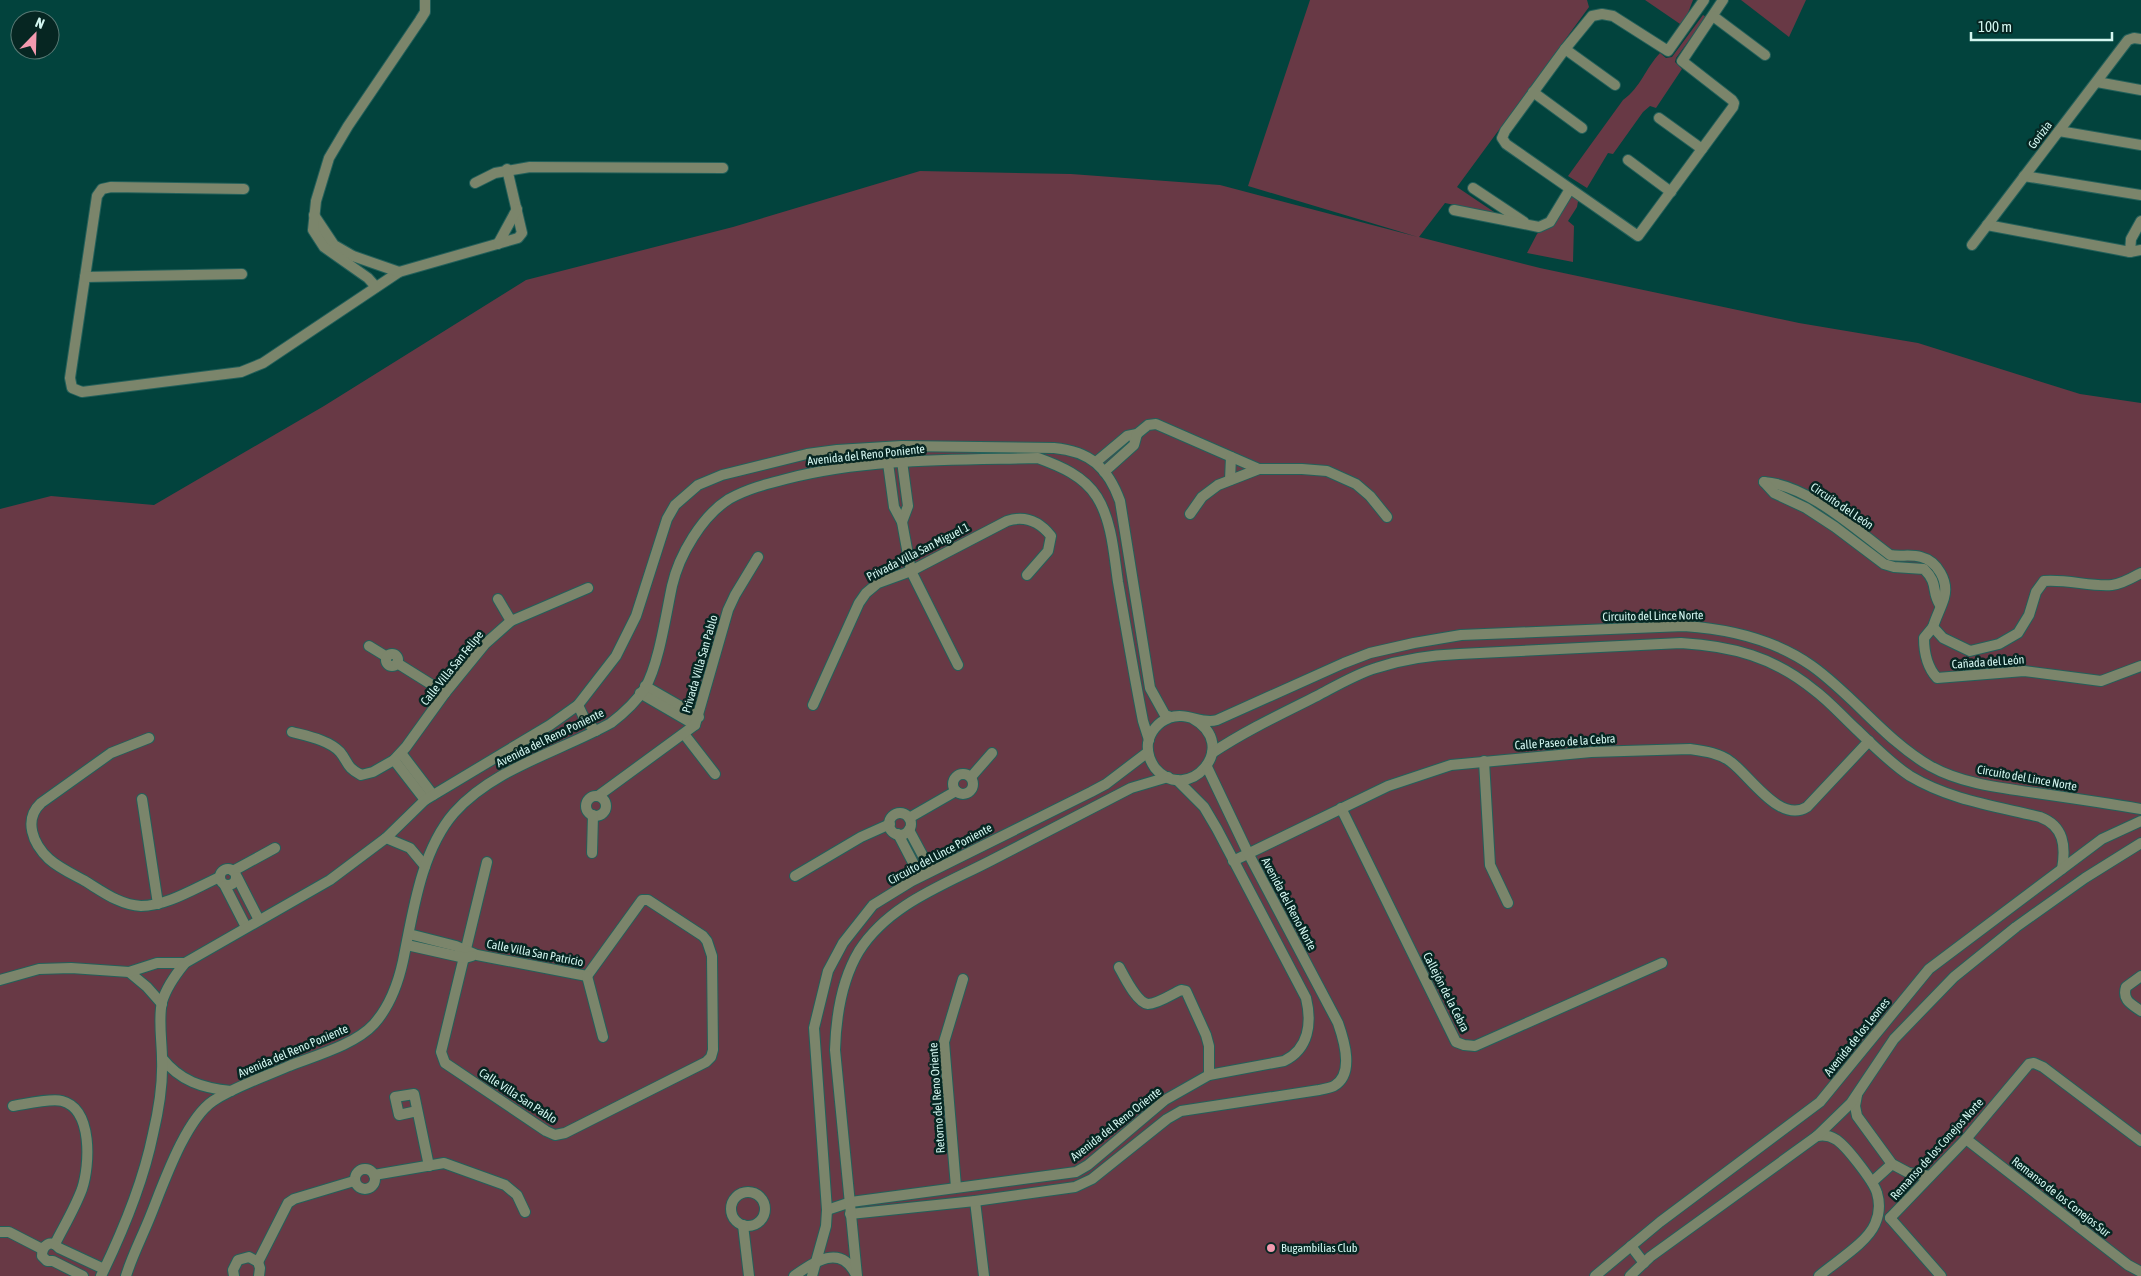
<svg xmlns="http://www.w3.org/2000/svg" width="2141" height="1276" font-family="'Asap Condensed',sans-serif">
  <rect width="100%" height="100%" fill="#02433d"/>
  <g fill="#683945">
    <path d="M1310,0H1587L1589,7L1457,187L1497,214L1445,203L1419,237L1540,268L1799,323L1918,343L2080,394L2141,403V1276H0V509L51,496L154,505L324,406L526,280L733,227L920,171L1071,174L1220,185L1418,237L1248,186Z"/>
    <path d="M1645,0H1693L1683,26Z"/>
    <path d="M1741,0H1806L1789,37Z"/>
    <path d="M1703,15L1706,17L1676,58L1675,62L1682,69L1656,108L1650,106L1643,112L1613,154L1608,153L1587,188L1568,176L1623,100C1641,87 1645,69 1660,53L1666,58L1672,57Z"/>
    <path d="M1574,192L1579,196L1577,207L1568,221L1574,226L1573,262L1527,253L1537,234Z"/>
  </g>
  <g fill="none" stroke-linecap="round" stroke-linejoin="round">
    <defs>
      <g id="minor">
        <path d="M1704,0L1668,51L1613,16L1602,14L1592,16L1565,49L1505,131L1502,138L1506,144L1638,236L1733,107L1734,103L1732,100L1682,61L1723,0"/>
        <path d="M1713,16L1765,55"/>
        <path d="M1565,49L1615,85"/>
        <path d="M2097,82L2141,90"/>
        <path d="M1533,92L1582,128"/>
        <path d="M1659,118L1702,149"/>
        <path d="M2059,131L2141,145"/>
        <path d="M1628,160L1671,192"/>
        <path d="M2024,176L2141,195"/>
        <path d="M475,183L495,173L530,167L723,168"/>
        <path d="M1473,188L1524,222"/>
        <path d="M244,189L111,187L102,189L97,196L70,378L72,388L82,392L241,372L263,363L399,272L518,238L522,233L507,169"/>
        <path d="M1454,210L1539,227L1550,222L1570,189"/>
        <path d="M314,215L334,245L353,256L399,272"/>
        <path d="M1987,225L2130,252L2141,250"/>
        <path d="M498,244L517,209"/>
        <path d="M1972,245L2128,40L2134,38L2141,39"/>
        <path d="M2130,252L2131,239L2141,221"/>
        <path d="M85,277L242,274"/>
        <path d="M376,287L368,278L324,247L313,230L316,201L329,158L348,126L420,20L425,12V0"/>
        <path d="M902,461L908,506L902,522"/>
        <path d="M1096,462L1127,436L1137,434L1148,425L1156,424L1259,469"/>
        <path d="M888,463L894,507L902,522L911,571L958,665"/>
        <path d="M1104,472L1134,445L1137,434"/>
        <path d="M1230,480L1231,457"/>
        <path d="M1764,482C1808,485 1855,529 1890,555C1900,557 1911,554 1921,557C1937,561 1949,581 1944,598C1941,608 1936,617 1933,627"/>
        <path d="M1764,482L1774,493L1806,508L1835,527L1884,564L1894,567L1924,569C1939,584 1931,591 1940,605"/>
        <path d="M1190,514L1202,497L1218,485L1259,469H1302L1327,471L1356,484L1370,496L1387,517"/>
        <path d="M2141,573C2132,578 2122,584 2112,585C2092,587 2067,579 2044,581L2036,592L2029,615L2018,633L1999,644L1970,651L1943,638L1933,627L1924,638C1924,654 1927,667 1937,678L2024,671L2101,681L2141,666"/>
        <path d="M498,599L511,621"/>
        <path d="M369,646L387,657"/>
        <circle cx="392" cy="660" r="6"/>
        <path d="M397,663L445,693"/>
        <path d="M645,686L699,717"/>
        <path d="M640,693L695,725"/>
        <path d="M578,705L585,720L596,731"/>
        <path d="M813,705L859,603L866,593L878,583L911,571L1007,521C1025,515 1039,521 1051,536L1048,551L1027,575"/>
        <path d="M1192,718C1243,746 1187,806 1155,768C1150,761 1147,752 1148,743C1150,732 1158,722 1169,718C1186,711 1201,725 1217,720L1344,663L1370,653L1414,643L1461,635L1684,626C1730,629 1774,639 1812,666C1854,696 1885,740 1930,766C1962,784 2001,788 2036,793C2071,798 2106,803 2141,809"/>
        <path d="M292,732C307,736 329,740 340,752C349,763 346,767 361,775L373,772L394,760L406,747L445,693L485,644L511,621L588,588"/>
        <path d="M684,734L715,774"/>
        <path d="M149,738L111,753L41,803C23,820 33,844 49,859C59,868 74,875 85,881C103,892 120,905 141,906C167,906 195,888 220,877"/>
        <path d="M401,753L433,795"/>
        <path d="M1212,753C1245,731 1281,714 1317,696C1336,686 1356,674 1376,668C1403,659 1432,655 1459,654L1681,643C1732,646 1774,657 1814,690C1829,701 1842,716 1856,729C1873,745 1890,763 1910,776C1950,800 1995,806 2040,817C2064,826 2066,846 2062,869"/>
        <path d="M394,760L425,800"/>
        <path d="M1484,761L1490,865L1508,903"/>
        <circle cx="963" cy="784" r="10"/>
        <path d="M971,777L992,753"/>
        <path d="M598,796L695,725L728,610L735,595L758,557"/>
        <circle cx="596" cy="806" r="10"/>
        <path d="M142,799L158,904"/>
        <path d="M1341,808L1456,1042L1464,1045L1475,1046L1662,963"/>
        <circle cx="900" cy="824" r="11"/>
        <path d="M909,818L956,791"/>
        <path d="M909,830L931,871"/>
        <path d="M898,834L920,876"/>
        <path d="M386,838L410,848L425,866"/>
        <path d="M592,853L593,815"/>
        <path d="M1233,861L1388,786L1451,765L1591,752L1690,749C1704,751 1720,753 1731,762C1750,776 1780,824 1807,807L1869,741"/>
        <path d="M487,862L441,1052L445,1063L546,1131L555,1135L565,1133L706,1062L711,1057L713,1050L712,956L707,941L703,936L648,900H642L587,976"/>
        <circle cx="228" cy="877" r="8"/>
        <path d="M233,871L275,848"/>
        <path d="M795,876L861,837L890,824"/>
        <path d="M237,877L259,920"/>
        <path d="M225,886L246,927"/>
        <path d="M409,934L456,946L477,955L587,976"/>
        <path d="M407,945L465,958L472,956"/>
        <path d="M1119,967C1124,976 1137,1003 1148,1004C1158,1004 1172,994 1181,990L1186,991L1206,1035L1209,1046V1075"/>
        <path d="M129,972L147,987L162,1004"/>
        <path d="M587,976L603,1037"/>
        <path d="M2141,976L2126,987C2122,1000 2131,1004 2141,1011"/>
        <path d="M0,980L39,969L71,968L129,972L157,963H185"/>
        <path d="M162,1058C180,1081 202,1088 231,1091"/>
        <path d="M1857,1095L1855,1106L1857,1116L1892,1164L1909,1173L1930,1176"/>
        <path d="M13,1106C26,1104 51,1098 62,1101C93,1109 90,1165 82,1189C75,1208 64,1226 55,1244"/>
        <path d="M417,1111L399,1115L395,1097L414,1094L429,1166"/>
        <path d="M1817,1136C1823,1135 1829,1135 1835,1139C1845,1144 1874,1182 1877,1193C1880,1203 1879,1215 1875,1224C1867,1243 1835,1262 1819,1276"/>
        <path d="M1966,1139L2128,1265L2141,1272"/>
        <circle cx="365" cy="1179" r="10"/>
        <path d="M374,1175L444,1163L505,1185L517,1195L525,1212"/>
        <path d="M1872,1182L1892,1164"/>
        <path d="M956,1187L944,1042L963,979"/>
        <circle cx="748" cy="1209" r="17"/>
        <path d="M975,1201L984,1276"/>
        <path d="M827,1210L851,1202L1076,1172L1088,1165L1165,1100L1209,1075L1284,1061C1309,1049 1312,1023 1306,998L1217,829L1204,807L1177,780"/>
        <path d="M850,1214L975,1201L1075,1187L1092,1179L1167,1119L1181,1111L1319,1090C1324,1089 1330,1088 1334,1086C1355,1074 1344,1040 1338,1023L1248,853L1207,767"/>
        <path d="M1890,1218L1966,1139L2029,1064L2034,1063L2043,1067L2141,1141"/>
        <path d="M1890,1218L1941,1276"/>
        <path d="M743,1225L749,1276"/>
        <path d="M0,1232H9L42,1249"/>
        <path d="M1631,1246L1644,1263"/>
        <path d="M258,1262L288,1203L294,1199L354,1181"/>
        <path d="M83,1276L53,1261H47L42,1256C42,1245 51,1239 59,1248L104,1269"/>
        <path d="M101,1276C123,1231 143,1183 153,1134C159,1109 163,1084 162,1059C162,1041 158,1019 162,1002C166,988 176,974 185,963L330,880L386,838L425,800L550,725L578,705L616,656L636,616L667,519L675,505L698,485L722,475L807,454L837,450L902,446L1054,448C1090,451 1108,468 1120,501L1150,688L1165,715L1171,717"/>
        <path d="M126,1276C132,1256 142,1237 150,1217C163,1185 185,1120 213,1101C236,1086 264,1077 289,1066C314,1056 355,1045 374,1024C390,1006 398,984 403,961C413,912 421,851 454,813C494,768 559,752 611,723C624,713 636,702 645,688C659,664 666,614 672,586C679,555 702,516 729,499C747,489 766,484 786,479C868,458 953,460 1038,458C1060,466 1084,476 1097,497C1112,521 1114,555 1118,582C1126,628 1134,675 1143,721L1149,740"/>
        <path d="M234,1276L233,1270L238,1260L249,1257L258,1262L260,1268L259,1276"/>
        <path d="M794,1276C814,1262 841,1243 856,1275"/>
        <path d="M812,1276L826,1226L827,1210L814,1028L828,971L843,943L873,905L912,881L1091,792L1106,784L1148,752"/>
        <path d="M857,1276L835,1050C836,1016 841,981 859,951C889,904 944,885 992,860C1038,836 1085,812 1131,788L1168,777"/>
        <path d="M1595,1276L1660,1222L1820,1102L1929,969L2102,839L2141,821"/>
        <path d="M1630,1276L1650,1257L1817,1136L1851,1103L1894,1039L1954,977L2016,927L2085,878L2141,843"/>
      </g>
    </defs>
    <use href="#minor" stroke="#23605a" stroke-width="12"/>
    <use href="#minor" stroke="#7b856b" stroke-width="10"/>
  </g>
  <circle fill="#f29aaf" stroke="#062622" stroke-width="2" cx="1271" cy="1248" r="5"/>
  <g text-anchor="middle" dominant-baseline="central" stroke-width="5" stroke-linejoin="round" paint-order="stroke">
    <g font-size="12" fill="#d3f6f0" stroke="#062622">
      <text transform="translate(2040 135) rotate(-53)">Gorizia</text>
      <text transform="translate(866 455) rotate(-6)">Avenida del Reno Poniente</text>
      <text transform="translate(1842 506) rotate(34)">Circuito del León</text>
      <text transform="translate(918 552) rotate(-27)">Privada Villa San Miguel 1</text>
      <text transform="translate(1653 616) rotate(-1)">Circuito del Lince Norte</text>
      <text transform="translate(1988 662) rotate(-4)">Cañada del León</text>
      <text transform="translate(700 664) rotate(-74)">Privada Villa San Pablo</text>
      <text transform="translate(452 668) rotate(-51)">Calle Villa San Felipe</text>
      <text transform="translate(550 738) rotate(-26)">Avenida del Reno Poniente</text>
      <text transform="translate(1565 742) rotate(-4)">Calle Paseo de la Cebra</text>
      <text transform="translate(2027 778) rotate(10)">Circuito del Lince Norte</text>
      <text transform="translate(940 854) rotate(-28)">Circuito del Lince Poniente</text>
      <text transform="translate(1289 904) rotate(62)">Avenida del Reno Norte</text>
      <text transform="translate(535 953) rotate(11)">Calle Villa San Patricio</text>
      <text transform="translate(1446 992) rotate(63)">Callejón de la Cebra</text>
      <text transform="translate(1857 1037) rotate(-51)">Avenida de los Leones</text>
      <text transform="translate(293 1051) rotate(-23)">Avenida del Reno Poniente</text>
      <text transform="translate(518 1096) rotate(33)">Calle Villa San Pablo</text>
      <text transform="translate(937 1098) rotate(-94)">Retorno del Reno Oriente</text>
      <text transform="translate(1116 1124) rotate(-38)">Avenida del Reno Oriente</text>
      <text transform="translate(1937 1149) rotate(-48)">Remanso de los Conejos Norte</text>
      <text transform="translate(2061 1197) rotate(38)">Remanso de los Conejos Sur</text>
    </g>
    <g font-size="12" fill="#d3f6f0" stroke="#062622" text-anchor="start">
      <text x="1281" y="1248">Bugambilias Club</text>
    </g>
  </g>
  <g transform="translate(35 35) rotate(23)"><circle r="24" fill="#062622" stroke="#587974"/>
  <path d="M0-4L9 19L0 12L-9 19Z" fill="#f29aaf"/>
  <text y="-8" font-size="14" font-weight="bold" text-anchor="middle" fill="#d3f6f0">N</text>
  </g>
  <path d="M1971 32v8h141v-8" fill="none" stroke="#d3f6f0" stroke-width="2.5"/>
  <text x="1978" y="32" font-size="15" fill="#d3f6f0" stroke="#062622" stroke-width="4" paint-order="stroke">100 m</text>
</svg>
